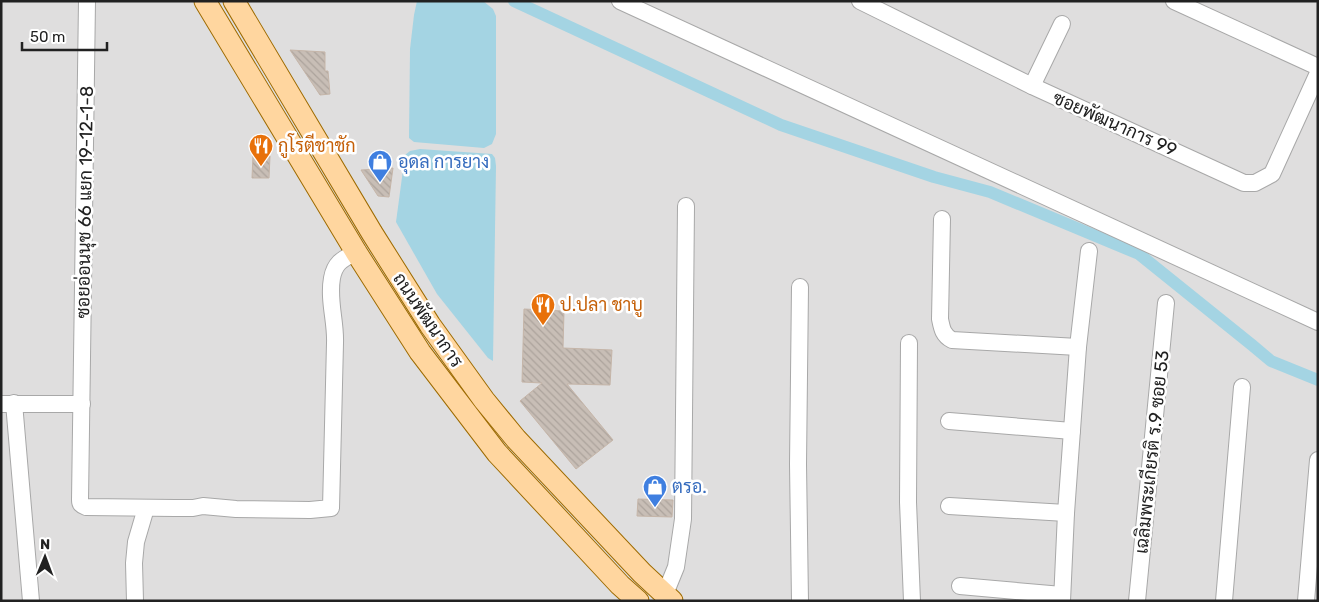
<svg xmlns="http://www.w3.org/2000/svg" width="1319" height="602" font-family="Rubik,Sarabun,sans-serif">
  <defs>
    <pattern id="building-back-hatch" width="6" height="6" patternUnits="userSpaceOnUse" patternTransform="scale(1.25)"><rect width="6" height="6" fill="#c8beb6"/><path d="M-1 5l2 2M0 0l6 6M5-1l2 2" fill="none" stroke="#aca39c"/></pattern>
  </defs>
  <rect width="100%" height="100%" fill="#f2efe7"/>
  <rect fill="#dfdede" x="1" y="1" width="1317" height="600"/>
  <g fill="#a4d4e3">
    <path d="M417,1H483L493,9L496,16V134L492,144L484,148L414,142L409,138L410,49L414,15Z"/>
    <path d="M420,149L492,154L495,158L496,166L493,361L488,358L437,294L396,222L405,155L410,151Z"/>
  </g>
  <g fill="none" stroke-linecap="round" stroke-linejoin="round">
    <path stroke="#a4d4e3" stroke-width="12" d="M514,1L781,125L934,177L990,192L1139,254L1252,345L1271,361L1318,380"/>
  </g>
  <g fill="url(#building-back-hatch)" stroke="#c5b5a8">
    <path d="M290,50L325,52V71H328L330,94L320,95Z"/>
    <path d="M253,155L270,156L269,178H252Z"/>
    <path d="M393,168L389,197L378,196L361,170Z"/>
    <path d="M524,309L564,311L563,348L612,350L610,385L567,384L613,440L576,469L520,401L542,383L522,382Z"/>
    <path d="M638,499L673,500L672,517L637,516Z"/>
  </g>
  <g fill="none" stroke-linecap="round" stroke-linejoin="round">
    <defs>
      <g id="minor">
        <path d="M87,1L80,500C80,504 81,505 86,507L175,508H193L203,506L236,509L310,510L331,508C332,453 334,398 335,343C336,322 328,300 332,278C335,262 343,259 356,252"/>
        <path d="M620,1L1318,322"/>
        <path d="M860,1L1032,86L1244,183H1255L1272,174L1318,73"/>
        <path d="M1174,1L1318,67"/>
        <path d="M1032,86L1062,24"/>
        <path d="M942,219L940,319C942,329 943,335 952,340L1078,347"/>
        <path d="M909,343L908,502L912,601"/>
        <path d="M14,403L31,601"/>
        <path d="M1,404H82"/>
        <path d="M949,421L1072,431"/>
        <path d="M949,506L1066,513"/>
        <path d="M960,586L1062,595"/>
        <path d="M665,594L676,567L683,519L686,206"/>
        <path d="M135,601L134,563L136,542L146,508"/>
        <path d="M800,601L798,464L800,287"/>
        <path d="M1062,601L1066,513L1078,347L1089,251"/>
        <path d="M1137,601L1166,303"/>
        <path d="M1224,601L1242,387"/>
        <path d="M1306,601L1318,460"/>
      </g>
      <g id="major">
        <path d="M205,1L356,252L420,352L497,453L620,585L638,601"/>
        <path d="M234,1L372,233L430,325L484,400L516,439L642,573L672,601"/>
      </g>
    </defs>
    <use href="#minor" stroke="#a8a8a8" stroke-width="18"/>
    <use href="#major" stroke="#9e6b00" stroke-width="23"/>
    <use href="#minor" stroke="#fff" stroke-width="16"/>
    <use href="#major" stroke="#ffd69f" stroke-width="21"/>
  </g>
  <defs>
    <symbol id="restaurant-pin" viewBox="-11 -11 22 30"><path d="M0 17L-7.5 6A9.5 9.5 0 1 1 7.5 6Z" fill="#e8710a" stroke="#fff"/><path d="M-5-6h1v4h1v-4h1v4h1v-4h1v5L-1.5 .5V6h-2V.5L-5-1ZM5-6V6H3V1.5H1.5Q1.5-4 5-6Z" fill="#fff"/></symbol>
    <symbol id="shop-pin" viewBox="-11 -11 22 30"><path d="M0 17L-7.5 6A9.5 9.5 0 1 1 7.5 6Z" fill="#3f7fe0" stroke="#fff"/><path d="M-5-2.5h2.3a2.7 3.5 0 0 1 5.4 0H5L5.5 6h-11ZM-1.5-2.5h3a1.5 2.3 0 0 0-3 0Z" fill="#fff"/></symbol>
  </defs>
  <g fill-rule="evenodd">
    <use href="#restaurant-pin" x="247" y="132" width="28" height="38"/>
    <use href="#shop-pin" x="366" y="148" width="28" height="38"/>
    <use href="#restaurant-pin" x="529" y="291" width="28" height="38"/>
    <use href="#shop-pin" x="641" y="473" width="28" height="38"/>
  </g>
  <g text-anchor="middle" dominant-baseline="central" stroke-width="5" stroke-linejoin="round" paint-order="stroke">
    <g font-size="18" fill="#212121" stroke="#fff">
      <text transform="translate(1115 124) rotate(24)">ซอยพัฒนาการ 99</text>
      <text transform="translate(85 202) rotate(-89)">ซอยอ่อนนุช 66 แยก 19-12-1-8</text>
      <text transform="translate(428 320) rotate(56)">ถนนพัฒนาการ</text>
      <text transform="translate(1152 452) rotate(-84)">เฉลิมพระเกียรติ ร.9 ซอย 53</text>
    </g>
    <g font-size="18" fill="#c56008" stroke="#fff" text-anchor="start">
      <text x="278" y="146">กูโรตีชาชัก</text>
      <text x="560" y="305">ป.ปลา ชาบู</text>
    </g>
    <g font-size="18" fill="#366cbe" stroke="#fff" text-anchor="start">
      <text x="398" y="162">อุดล การยาง</text>
      <text x="672" y="487">ตรอ.</text>
    </g>
  </g>
  <rect width="1319" height="602" fill="none" stroke="#212121" stroke-width="5"/>
  <g transform="translate(45 557) rotate(1)" stroke="#ffffff" stroke-width="4" paint-order="stroke">
  <path d="M0-4L9 19L0 12L-9 19Z" fill="#212121"/>
  <text y="-8" font-size="14" font-weight="bold" text-anchor="middle" fill="#212121">N</text>
  </g>
  <path d="M22 42v8h85v-8" fill="none" stroke="#212121" stroke-width="2.5"/>
  <text x="30" y="42" font-size="15" fill="#212121" stroke="#ffffff" stroke-width="4" paint-order="stroke">50 m</text>
</svg>
